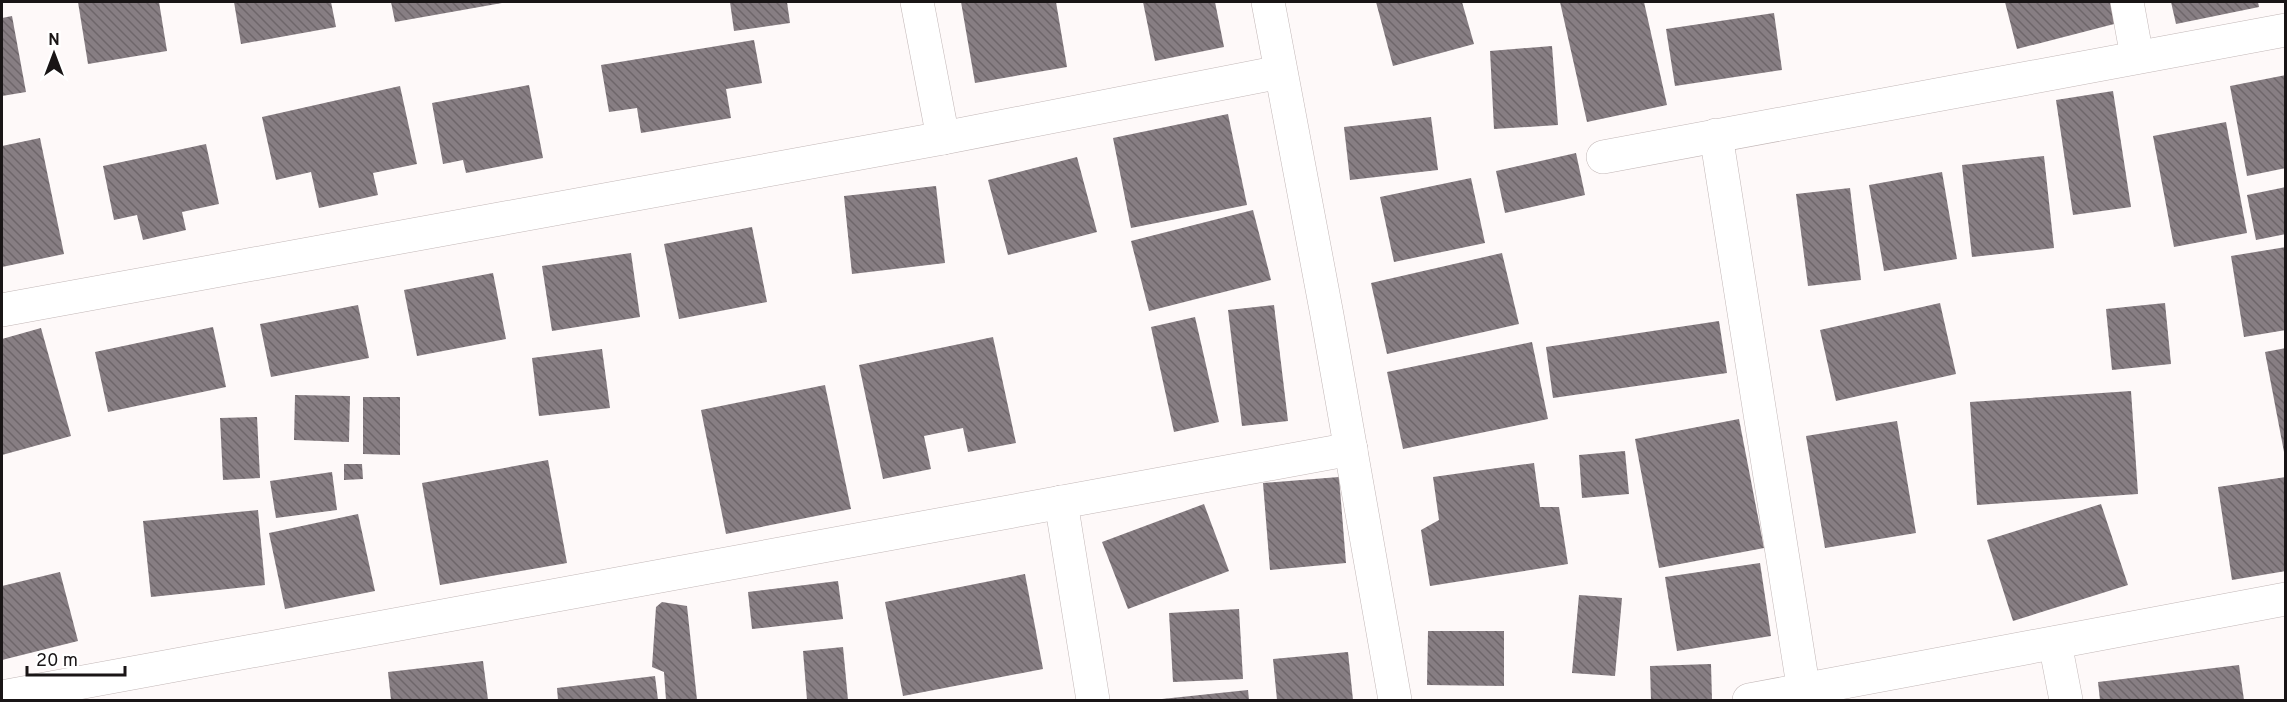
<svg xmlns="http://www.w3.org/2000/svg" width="2287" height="702" font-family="Overpass,sans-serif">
  <defs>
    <pattern id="building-back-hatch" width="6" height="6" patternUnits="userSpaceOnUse" patternTransform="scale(1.5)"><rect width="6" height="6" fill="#877e83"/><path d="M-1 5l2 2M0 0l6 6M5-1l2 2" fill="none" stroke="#6e666a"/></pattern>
  </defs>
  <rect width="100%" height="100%" fill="#fef9f9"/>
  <g fill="url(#building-back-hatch)">
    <path d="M78,2H159L167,51L88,64Z"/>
    <path d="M234,2H331L336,27L241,44Z"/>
    <path d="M391,2H502V3L395,22Z"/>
    <path d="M730,2H787L790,23L734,31Z"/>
    <path d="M961,2H1056L1067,67L975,83Z"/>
    <path d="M1143,2H1215L1224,47L1155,61Z"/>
    <path d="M1376,2H1462L1474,44L1393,66Z"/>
    <path d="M1560,2H1644L1667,105L1587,122Z"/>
    <path d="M2005,2H2113L2118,23L2017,49Z"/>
    <path d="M2171,2H2258L2259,7L2176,24Z"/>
    <path d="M1774,13L1782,70L1675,86L1666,29Z"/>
    <path d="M12,16L26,92L2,96V18Z"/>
    <path d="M754,40L762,83L726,89L731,118L641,133L637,108L609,112L601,65Z"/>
    <path d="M1552,46L1558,125L1494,129L1490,51Z"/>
    <path d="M2286,75V168L2247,176L2230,86Z"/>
    <path d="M529,85L543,158L466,173L463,160L443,164L432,103Z"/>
    <path d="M400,86L417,164L373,173L378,195L319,208L311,172L276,180L262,117Z"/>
    <path d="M2113,91L2131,207L2073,215L2056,100Z"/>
    <path d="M1228,114L1247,205L1131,228L1113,138Z"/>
    <path d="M1431,117L1438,170L1350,180L1344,127Z"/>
    <path d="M2226,122L2247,233L2174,247L2153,136Z"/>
    <path d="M40,138L64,254L2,267V146Z"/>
    <path d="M206,144L219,204L182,212L186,230L143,240L137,215L114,220L103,166Z"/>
    <path d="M1576,153L1585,195L1505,213L1496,171Z"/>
    <path d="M2044,156L2054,248L1972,257L1962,165Z"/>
    <path d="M1077,157L1097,232L1008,255L988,180Z"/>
    <path d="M1942,172L1957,259L1884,271L1869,185Z"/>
    <path d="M1471,178L1485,243L1394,262L1380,197Z"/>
    <path d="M936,186L945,263L852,274L844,196Z"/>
    <path d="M2286,187V234L2256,240L2247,195Z"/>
    <path d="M1850,188L1861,280L1808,286L1796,194Z"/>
    <path d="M1253,210L1271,280L1149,311L1131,241Z"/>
    <path d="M752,227L767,302L679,319L664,244Z"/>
    <path d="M2286,247V330L2244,337L2231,256Z"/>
    <path d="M631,253L640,317L552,331L542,266Z"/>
    <path d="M1502,253L1519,324L1387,354L1371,283Z"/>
    <path d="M493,273L506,339L417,356L404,290Z"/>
    <path d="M1940,303L1956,374L1836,401L1820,330Z"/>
    <path d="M2165,303L2171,364L2112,370L2106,309Z"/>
    <path d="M358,305L369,358L271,377L260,324Z"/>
    <path d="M1274,305L1288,421L1242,426L1228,310Z"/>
    <path d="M1195,317L1219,422L1174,432L1151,327Z"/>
    <path d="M1719,321L1727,373L1553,398L1546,347Z"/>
    <path d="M213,327L226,387L108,412L95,352Z"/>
    <path d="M41,328L71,436L2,455V339Z"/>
    <path d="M993,337L1016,443L968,452L963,428L924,436L931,469L883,479L859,365Z"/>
    <path d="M1532,342L1548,419L1403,449L1387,372Z"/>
    <path d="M2286,348V452H2284L2265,352Z"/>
    <path d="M602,349L610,408L539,416L532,358Z"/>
    <path d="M825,385L851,509L726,534L701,410Z"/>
    <path d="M2131,391L2138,494L1977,505L1970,402Z"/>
    <path d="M295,395L350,396L349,442L294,440Z"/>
    <path d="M363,397H400V455L363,454Z"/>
    <path d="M257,417L260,478L223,480L220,418Z"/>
    <path d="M1739,419L1764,548L1659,568L1635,439Z"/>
    <path d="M1897,421L1916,533L1825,548L1806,436Z"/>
    <path d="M1625,451L1629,494L1582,498L1579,455Z"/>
    <path d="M548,460L567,563L440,585L422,483Z"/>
    <path d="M1534,463L1540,507H1559L1568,564L1430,586L1421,530L1439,520L1433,477Z"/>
    <path d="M344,464H362L363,479L344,480Z"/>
    <path d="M332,472L337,510L276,518L270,481Z"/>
    <path d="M1339,477L1346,563L1270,570L1263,483Z"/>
    <path d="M2286,477V571L2232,580L2218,487Z"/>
    <path d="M1204,504L1229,571L1128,609L1102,542Z"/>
    <path d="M2101,504L2128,585L2013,621L1987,540Z"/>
    <path d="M258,510L265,585L151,597L143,521Z"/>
    <path d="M358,514L375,591L285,609L269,533Z"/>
    <path d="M1760,563L1771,636L1677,651L1665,577Z"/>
    <path d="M60,572L78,641L2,660V586Z"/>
    <path d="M1025,574L1043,669L903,696L885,602Z"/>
    <path d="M838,581L843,619L752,629L748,592Z"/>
    <path d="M1579,595L1622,598L1615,676L1572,673Z"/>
    <path d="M662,602L687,606L697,700H666L664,672L652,667L656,607Z"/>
    <path d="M1239,609L1243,679L1173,682L1169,613Z"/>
    <path d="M1428,631H1504V686L1427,685Z"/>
    <path d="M843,647L848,700H807L803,651Z"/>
    <path d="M1348,652L1353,700H1277L1273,659Z"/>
    <path d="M483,661L488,700H391L388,672Z"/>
    <path d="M1711,664L1712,700H1651L1650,666Z"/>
    <path d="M2239,665L2244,700H2100L2098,682Z"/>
    <path d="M655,676L658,700H558L557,688Z"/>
    <path d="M1248,690L1249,700H1162V699Z"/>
  </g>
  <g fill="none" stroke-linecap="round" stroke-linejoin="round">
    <defs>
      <g id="street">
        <path d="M917,2L943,138"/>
        <path d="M1268,2L1327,315L1395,700"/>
        <path d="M2127,2L2137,57"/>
        <path d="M1716,135L1804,692"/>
        <path d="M1603,157L2286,30"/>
        <path d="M2,310L943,138L1280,72"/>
        <path d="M1061,502L1093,700"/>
        <path d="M2055,643L2066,700"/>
        <path d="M2,697L1351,449"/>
        <path d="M1749,700L2286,599"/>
      </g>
    </defs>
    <use href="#street" stroke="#c2b7b7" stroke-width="34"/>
    <use href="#street" stroke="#fff" stroke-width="33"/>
  </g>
  <rect width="2287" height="702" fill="none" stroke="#191516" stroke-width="6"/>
  <g transform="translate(54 54)" stroke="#ffffff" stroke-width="4.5" paint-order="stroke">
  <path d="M0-4.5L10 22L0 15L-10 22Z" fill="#191516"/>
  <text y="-9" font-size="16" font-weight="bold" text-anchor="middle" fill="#191516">N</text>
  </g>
  <path d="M27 666v9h98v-9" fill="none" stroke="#191516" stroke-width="3"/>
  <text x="36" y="666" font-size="18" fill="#191516" stroke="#ffffff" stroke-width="4.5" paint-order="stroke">20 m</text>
</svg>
